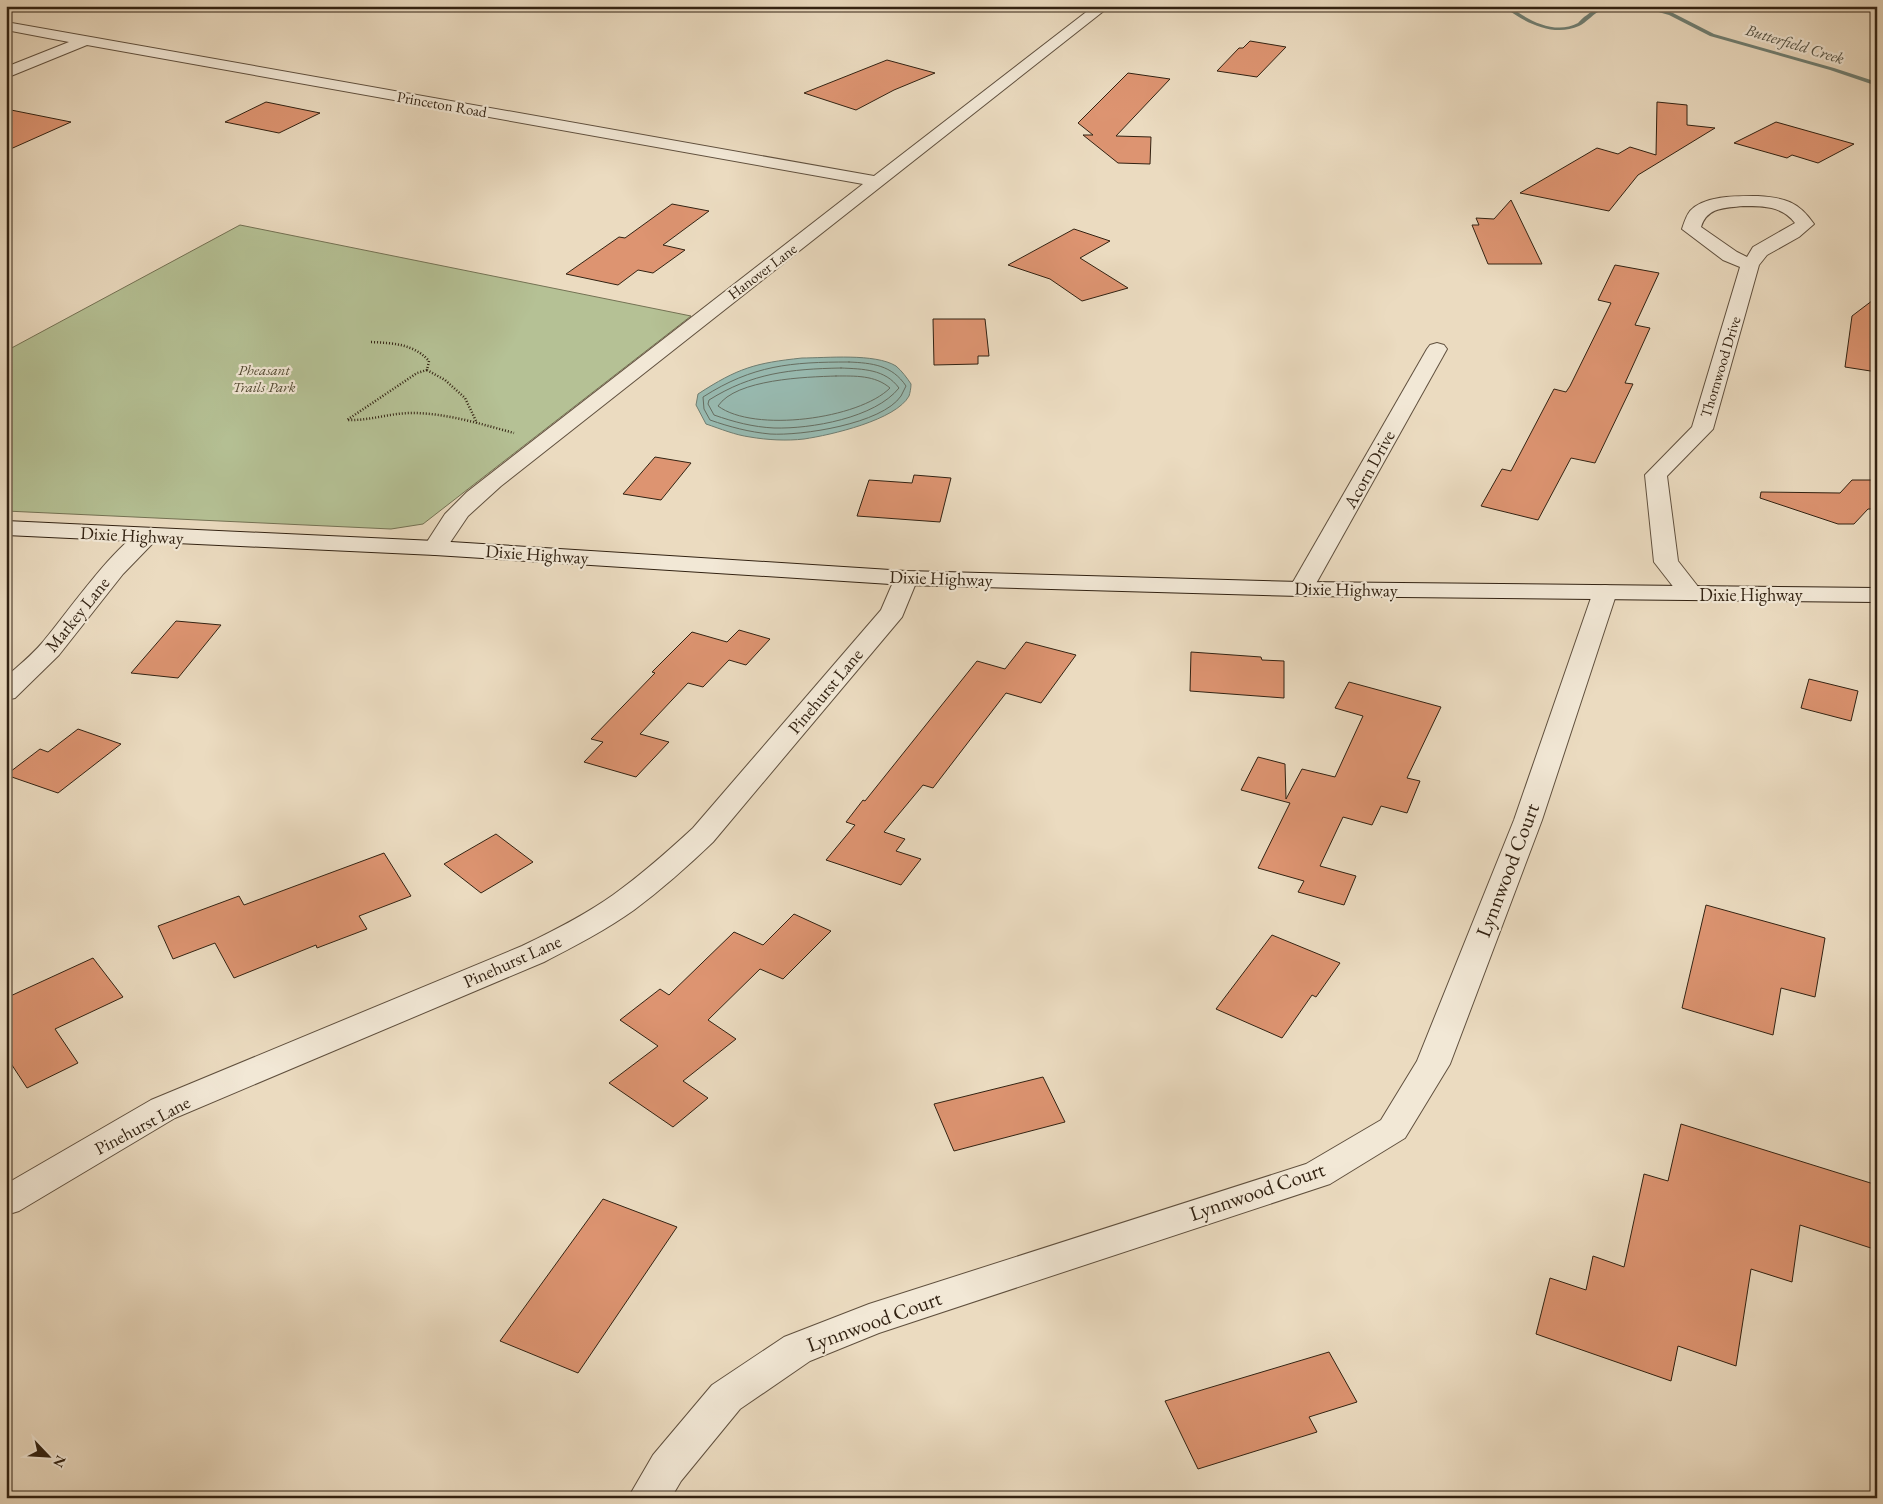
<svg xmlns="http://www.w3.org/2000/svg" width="1883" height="1504" font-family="'EB Garamond',serif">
  <rect width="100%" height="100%" fill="#ebdbc0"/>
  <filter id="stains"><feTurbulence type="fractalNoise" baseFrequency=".004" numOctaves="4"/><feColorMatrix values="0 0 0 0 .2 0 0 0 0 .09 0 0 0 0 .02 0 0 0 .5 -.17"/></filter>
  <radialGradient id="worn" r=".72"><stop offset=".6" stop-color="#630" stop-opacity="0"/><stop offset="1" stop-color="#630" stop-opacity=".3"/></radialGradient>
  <path fill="#b5c195" stroke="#747254" d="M240,225L691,316L423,524L391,529L6,511V351Z"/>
  <path fill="#98bbb2" stroke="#6f7e72" d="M802,358C826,358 875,353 896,366C902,371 907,378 911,384C911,388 910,393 909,396C896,420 831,435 804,439C787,441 767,440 750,437C735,435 721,429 706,424L696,405L698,394C738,368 755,363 802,358Z"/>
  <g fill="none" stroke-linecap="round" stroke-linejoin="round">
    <g stroke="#656e62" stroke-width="1">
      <path d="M849,362C872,363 892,365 906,386C904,389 903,393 901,396C882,424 801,436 770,434C749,432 730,427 710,420L704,409L703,397C753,365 791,362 849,362Z"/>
      <path d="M841,368C863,369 885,369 899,388C875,418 811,429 774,428C753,427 734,422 714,415L708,404L709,400C752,373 790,369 841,368Z"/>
      <path d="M836,376C855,376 875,375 890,388C859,419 754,433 718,406C736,379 806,377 836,376Z"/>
    </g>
    <g fill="#6f7e72" fill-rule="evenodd">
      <path d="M1507,6H1512V8C1529,21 1556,35 1578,23C1581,20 1583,17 1587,15C1595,8 1606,6 1616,6C1611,9 1604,10 1598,12C1591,16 1587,22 1579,26C1555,37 1527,24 1507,9Z"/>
      <path d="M1617,6L1658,8L1673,13L1714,34L1834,68L1877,82V86L1830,70L1710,36L1669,15L1655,11Z"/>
    </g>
  </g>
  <g fill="#dd9471" stroke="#322212">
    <path d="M1250,41L1286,47L1257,77L1217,71L1239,48H1243Z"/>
    <path d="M887,60L935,73L894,90L856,110L804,93Z"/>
    <path d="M1128,73L1170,79L1116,136L1151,137L1150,164L1118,163L1083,135H1093L1078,123Z"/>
    <path d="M266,102L320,113L279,133L225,122Z"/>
    <path d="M1657,102L1687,105V125L1715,128L1638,175L1609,211L1520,193L1597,148L1618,154L1630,147L1656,155Z"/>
    <path d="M6,109L71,122L6,151Z"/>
    <path d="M1776,122L1854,144L1818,163L1792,155L1787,158L1734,143Z"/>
    <path d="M1511,200L1542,264H1488L1472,225H1479L1476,218L1494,219Z"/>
    <path d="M672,204L709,211L663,245L685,250L653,273L638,270L618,285L566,274L619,237L625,238Z"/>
    <path d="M1074,229L1110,241L1080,258L1128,288L1082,301L1050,279L1008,265Z"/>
    <path d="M1615,265L1659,273L1635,325L1650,328L1625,383L1633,384L1595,463L1571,458L1538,520L1481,506L1502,469L1511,471L1554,389L1566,392L1570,386L1611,303L1598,300Z"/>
    <path d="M1877,297V372L1845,367L1852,316Z"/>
    <path d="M933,319H985L989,356H978V364L934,365Z"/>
    <path d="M655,457L691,463L661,500L623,494Z"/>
    <path d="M914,475L951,478L940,522L857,516L869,480L912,483Z"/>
    <path d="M1852,480H1877V509H1868L1854,524H1838L1760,498L1761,492L1840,493Z"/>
    <path d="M176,621L221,625L178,678L131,673Z"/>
    <path d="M739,630L770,639L746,665L729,660L703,687L688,683L640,734L669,742L636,777L584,762L603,742L591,739L655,673L652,672L692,632L727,642Z"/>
    <path d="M1026,642L1076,655L1041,703L1006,693L933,788L923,785L884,832L905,839L896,851L921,859L901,885L826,860L855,825L846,822L863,800L865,801L977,661L1005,669Z"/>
    <path d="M1191,652L1261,657L1262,660L1284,661V698L1190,691Z"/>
    <path d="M1809,679L1858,691L1851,721L1801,708Z"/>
    <path d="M1349,682L1441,707L1407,778L1420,781L1407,813L1381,806L1372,825L1343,817L1320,866L1356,876L1344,905L1298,892L1304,881L1258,868L1290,803L1241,790L1258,757L1285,764L1286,799L1302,769L1335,777L1363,716L1335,708Z"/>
    <path d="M78,729L121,744L58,793L6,775L40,749L48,752Z"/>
    <path d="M496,834L533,862L481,893L444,864Z"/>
    <path d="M384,853L411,896L359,916L367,929L317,948L316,945L234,978L215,943L173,959L158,926L239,896L244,905Z"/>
    <path d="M1706,905L1825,938L1815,997L1781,988L1773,1035L1682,1008Z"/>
    <path d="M794,914L831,931L783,979L760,969L708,1020L736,1039L683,1081L708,1098L673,1127L609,1083L658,1046L620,1020L660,989L669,995L734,932L763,945Z"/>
    <path d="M1272,935L1340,963L1316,997L1312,995L1282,1038L1216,1009Z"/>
    <path d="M93,958L123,997L55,1029L78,1063L27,1088L6,1056V998Z"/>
    <path d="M1043,1077L1065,1122L954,1151L934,1104Z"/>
    <path d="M1681,1124L1877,1185V1250L1800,1225L1792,1282L1751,1269L1736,1366L1678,1346L1671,1381L1536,1334L1550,1278L1586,1290L1593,1256L1624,1267L1644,1174L1668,1181Z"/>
    <path d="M603,1199L677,1227L578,1373L500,1341Z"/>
    <path d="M1329,1352L1357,1402L1309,1417L1317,1432L1198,1469L1165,1401Z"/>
  </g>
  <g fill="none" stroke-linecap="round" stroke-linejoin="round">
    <defs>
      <g id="minor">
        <path d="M1094,6H1110L501,486L468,516L443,553L435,555L427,553L423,548L445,514L467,492L863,184L87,45L6,78V67L69,42L6,30V22L874,176Z"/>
        <path d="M1758,196C1785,198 1798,201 1814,224L1799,237L1767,255L1759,265L1713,429L1667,476L1678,561L1703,593L1700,598L1691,600L1682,598L1654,562L1645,475L1692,427L1740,267L1723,260L1682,229C1684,223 1686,216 1690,211C1705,195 1738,196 1758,196ZM1743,206C1763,206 1782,206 1795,223L1753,247L1747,257L1737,252L1701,227C1707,207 1725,208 1743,206Z"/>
        <path d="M1437,343L1444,345L1447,349L1313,589L1310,594L1301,596L1292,594L1289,589L1427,349L1430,345Z"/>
        <path d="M147,529L155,531L159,536L155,541L123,574L59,655L15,698L6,700V677C18,666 32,655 42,643C63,619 120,536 147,529Z"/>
        <path d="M906,571L915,573L918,578L902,617L713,842C688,866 662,889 634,910C606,930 575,946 544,962L175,1118L19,1211L6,1215V1184L151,1100L522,946C553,931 585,915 613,895C641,875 667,852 693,828L881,610L897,573Z"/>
        <path d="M1605,585L1614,587L1617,592L1542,820L1450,1064L1405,1138L1330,1184L879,1333L810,1361L740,1409L681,1481L671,1498H628L653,1455L712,1385L784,1337L869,1304L1306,1164L1381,1120L1417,1061L1514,820L1593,592L1596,587Z"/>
      </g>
      <path id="secondary" d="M6,521L435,541L906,571L1301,582L1877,588V602L1301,596L906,585L435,555L6,535Z"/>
    </defs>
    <use href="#minor" stroke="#60503e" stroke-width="2"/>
    <use href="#secondary" stroke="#322212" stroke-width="2"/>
    <g stroke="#322212" stroke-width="2.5" stroke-dasharray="1 2" stroke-linecap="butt">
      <path d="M371,342C393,343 414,344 429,361L427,370L445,380L465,398L477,423"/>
      <path d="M427,370L417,373L347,420C369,421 390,413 412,413C446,413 481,424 514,433"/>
    </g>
    <use href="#minor" fill="#f2e8d6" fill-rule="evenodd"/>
    <use href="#secondary" fill="#f2e8d6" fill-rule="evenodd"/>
  </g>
  <g text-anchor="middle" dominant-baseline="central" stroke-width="4.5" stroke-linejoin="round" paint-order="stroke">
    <g font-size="15" fill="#322212" stroke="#f2e8d6">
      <text transform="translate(442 104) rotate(10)">Princeton Road</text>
      <text transform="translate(762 271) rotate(-37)">Hanover Lane</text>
      <text transform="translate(1720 367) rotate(-73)">Thornwood Drive</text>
    </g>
    <g font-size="15" font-style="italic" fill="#534a33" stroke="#f2e8d6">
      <text x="264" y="369">Pheasant<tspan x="264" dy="17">Trails Park</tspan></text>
    </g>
    <g font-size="16" font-style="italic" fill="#515042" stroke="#f2e8d6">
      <text transform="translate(1795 44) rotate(17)">Butterfield Creek</text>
    </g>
    <g font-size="18" fill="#322212" stroke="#f2e8d6">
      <text transform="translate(1369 469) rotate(-61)">Acorn Drive</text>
      <text transform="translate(132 535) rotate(3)">Dixie Highway</text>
      <text transform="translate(537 554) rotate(4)">Dixie Highway</text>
      <text transform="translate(941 578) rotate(2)">Dixie Highway</text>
      <text transform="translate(1346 589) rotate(1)">Dixie Highway</text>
      <text x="1751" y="594">Dixie Highway</text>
      <text transform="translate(77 614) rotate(-51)">Markey Lane</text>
      <text transform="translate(825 691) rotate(-50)">Pinehurst Lane</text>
      <text transform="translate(512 961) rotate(-24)">Pinehurst Lane</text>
      <text transform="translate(142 1125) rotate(-28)">Pinehurst Lane</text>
    </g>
    <g font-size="21" fill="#322212" stroke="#f2e8d6">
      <text transform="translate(1507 870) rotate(-69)">Lynnwood Court</text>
      <text transform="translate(1257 1191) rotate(-19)">Lynnwood Court</text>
      <text transform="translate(874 1321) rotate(-20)">Lynnwood Court</text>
    </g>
  </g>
  <rect width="1883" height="1504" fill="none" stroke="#ebdbc0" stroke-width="25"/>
  <rect x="8" y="8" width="1868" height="1489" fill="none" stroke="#322212" stroke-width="2.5"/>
  <rect x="12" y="12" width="1858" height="1479" fill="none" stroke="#322212"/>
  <g transform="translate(48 1456) rotate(115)" stroke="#f2e8d6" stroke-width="4" paint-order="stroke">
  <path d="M0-4L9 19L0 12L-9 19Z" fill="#322212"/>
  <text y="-8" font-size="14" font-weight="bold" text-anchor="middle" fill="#322212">N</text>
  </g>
  <rect width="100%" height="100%" filter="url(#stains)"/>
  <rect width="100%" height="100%" fill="url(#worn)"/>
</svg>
